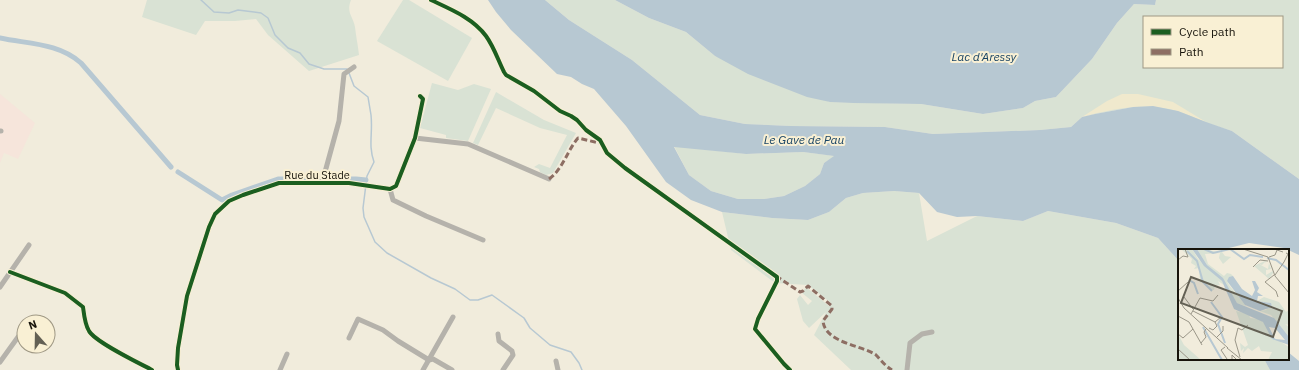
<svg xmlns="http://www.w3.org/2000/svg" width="1299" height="370" font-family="'IBM Plex Sans',sans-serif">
  <rect width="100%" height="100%" fill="#f1ecdc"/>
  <path fill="#f6e5db" d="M0,94L35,123L18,159L4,153L0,163Z"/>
  <g fill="#d9e2d4" fill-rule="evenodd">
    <path d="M147,0H351C346,13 353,16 355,27C356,36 358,46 359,55L309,71L268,35L256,19L235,21H205L196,35L142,17Z"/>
    <path d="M403,0H409L472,38L448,81L377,41Z"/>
    <path d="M545,0H615L649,18L686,32L715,56L830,102L921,104L983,114L1023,108L1035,101L1056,97L1092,59L1117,23L1134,4L1155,5L1156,0H1299V179L1232,131L1153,106L1133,107L1095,114L1082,117L1071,127L1040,130L933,134L885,127L791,126L745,124L700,115L632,60L569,20ZM1144,17H1282V67H1144Z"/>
    <path d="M432,83L458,90L474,84L491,89L468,141L446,138V135L420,128Z"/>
    <path d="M496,92L544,120L576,133L553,173L546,175L540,172L539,169L534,167L539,164L550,168L567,135L540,128L496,108L478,145L473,143Z"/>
    <path d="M674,146L746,154L803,152L835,156L824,163L820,174L805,186L784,196L764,199H738L711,191L689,175Z"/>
    <path d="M894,191L919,193L927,241L977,216L1023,221L1048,211L1116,223L1158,238L1179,261V359H1264L1270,370H851L814,335L826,312L809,328L803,321L797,299L800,295L808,305L812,301L802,293L806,287L829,306L831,303L808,285L775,283L731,250L722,212L772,218L808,220L829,212L846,198L863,193Z"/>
  </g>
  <path fill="#f0e9cd" d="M1122,94H1138L1173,102L1206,122C1197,119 1187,114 1177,111C1146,102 1112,109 1082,117L1107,101Z"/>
  <g fill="#b7c8d2" fill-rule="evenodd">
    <path d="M488,0H545L569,20L632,60L700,115L745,124L791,126L885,127L933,134L1040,130L1071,127L1082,117L1095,114L1133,107L1153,106L1178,111L1206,122L1232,131L1299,179V255L1284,248L1249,243L1221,250H1179V261L1158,238L1116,223L1048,211L1023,221L977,216L957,217L937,212L919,193L894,191L863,193L846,198L829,212L808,220L772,218L722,212L691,200L666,182L626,126L594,89L582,84L571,77L557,74L511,30L496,12ZM674,147L746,154L803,152L834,156L824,163L820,174L805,186L784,196L764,199H738L711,191L689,175Z"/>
    <path d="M615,0H1156L1155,5L1134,4L1117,23L1092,59L1056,97L1035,101L1023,108L983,114L921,104L853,103L830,102L807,97L748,74L715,56L686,32L649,18Z"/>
    <path d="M1288,352L1299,361V370H1270L1264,359H1288Z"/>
  </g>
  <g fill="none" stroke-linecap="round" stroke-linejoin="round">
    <g stroke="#b7c8d2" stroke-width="1.5">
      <path d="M201,0L214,12L229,13L238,10L261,13L268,18L275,35L288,48L300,53L309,64L324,69H347V70"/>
      <path d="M349,73L354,86L368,97C369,103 370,109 371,115C373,133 368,145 374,162L367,176L363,208L364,217L375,242L387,253L431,278L455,289L470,300H478L492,295L524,318L530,328L550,345L571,352L579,363L582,370"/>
    </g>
    <g stroke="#b7c8d2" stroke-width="5">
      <path d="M0,38C28,44 59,43 81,63L171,167"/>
      <path d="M178,172L222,200L232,195L278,179H356L366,180"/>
    </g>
    <g stroke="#b5b2ab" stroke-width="5">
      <path d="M0,131H1"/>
      <path d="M415,138L468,144L549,179"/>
      <path d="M322,183L339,121L344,74L354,67"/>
      <path d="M390,189L393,200L426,216L483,240"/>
      <path d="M10,272L65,293L83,307C84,315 85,325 89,331C95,342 139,363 152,370"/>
      <path d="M0,287L29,245"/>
      <path d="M498,334L499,341L512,351L513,355L503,370"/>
      <path d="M349,338L358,319L383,330L398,341L429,360L433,359L452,370"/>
      <path d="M556,361L558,370"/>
      <path d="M0,362L18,337"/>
      <path d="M178,370L177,365L178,348L187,296L209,227L215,214L229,201L243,195L279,183H349L390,189L396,186L415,138L423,99L420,96"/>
      <path d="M280,370L287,354"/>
      <path d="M423,370L453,317"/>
      <path d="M907,370L910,343L922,334L932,332"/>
    </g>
    <g stroke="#8d6e63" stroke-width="3" stroke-dasharray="6 3" stroke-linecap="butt">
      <path d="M549,179C563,169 567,151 578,138L599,143"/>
      <path d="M776,276L800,292L803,291L808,286L832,306V309L823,321C825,343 862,345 876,355C881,360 885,366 892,370"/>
    </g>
    <defs>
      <g id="cycleway">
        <path d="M431,0C450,9 473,18 486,36C494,47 498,60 504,72L506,75L534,91L560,111L571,116L577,120L586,130L600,140L607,153L625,168L777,277V281L758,319L755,329L784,364L790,370"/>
        <path d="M10,272L65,293L83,307C84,315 85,325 89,331C95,342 139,363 152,370"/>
        <path d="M178,370L177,365L178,348L187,296L209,227L215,214L229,201L243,195L279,183H349L390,189L396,186L415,138L423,99L420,96"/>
      </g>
    </defs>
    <use href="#cycleway" stroke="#f9f0d4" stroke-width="6"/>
    <use href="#cycleway" stroke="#1b5e20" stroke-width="4"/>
  </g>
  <g text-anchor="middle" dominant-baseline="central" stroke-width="4" stroke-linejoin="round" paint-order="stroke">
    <g font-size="11" fill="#17140b" stroke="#f9f0d4">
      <text x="317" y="175">Rue du Stade</text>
    </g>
    <g font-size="12" font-style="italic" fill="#184363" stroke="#f9f0d4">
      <text x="984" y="56">Lac d'Aressy</text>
      <text x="804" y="139">Le Gave de Pau</text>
    </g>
  </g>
  <g transform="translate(1178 249)">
    <rect width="111" height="111" fill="#f1ecdc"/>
    <path d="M3,0H14L20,10L44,32L46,36L40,32L42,36L37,37L36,41H33L30,36L22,33L21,19L16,20L18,17L13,14L14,10ZM19,0H28L41,4L52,0L44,3L47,7L53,8L45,15L41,9L42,4L27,5L30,15L46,27L49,24L53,25L55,27L49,32L51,36L68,57L82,62L88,61L93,54L79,52L86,48L101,53L108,63L111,61V76L107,75L111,78V88L93,66L59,54L47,34L29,16ZM89,11L87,15L88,12L84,16L81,15L90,20L91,14L93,20L88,21V26L95,22V24L91,30L76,17ZM58,62L71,65L72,69L81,70L88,75L93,87L111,98V111H90L94,103L83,102L81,97L74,102L70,99L65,104L66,99L63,102L62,94L67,98L70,96ZM0,85L6,96L23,111H0Z" fill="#d9e2d4"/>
    <path d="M14,0H19L29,16L45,29L59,54L96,69L111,88V96L94,90L85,73L56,60L44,32L26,17ZM91,78L97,79L107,91L97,90ZM55,27L64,40L74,47L77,41L74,32H77L81,39L79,43L85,47H80L79,52L93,54L94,58L82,62L67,56L49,32L51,28Z" fill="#b7c8d2" fill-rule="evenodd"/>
    <path fill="none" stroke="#b7c8d2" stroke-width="2" d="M26,0L35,4L52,0L66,10L72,6L85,8M9,2L19,12L25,33L34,42M89,9L98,11L111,21M11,31L16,34L20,45M33,53L44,68L40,75L47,94M25,78L44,111"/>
    <path fill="none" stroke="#9a9688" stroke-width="1" d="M65,0L90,8L93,16M91,8L97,6L99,1L105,3M0,11L5,7L10,8L7,0M93,16L97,27L111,44M75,18L82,11L90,12M96,26L87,33L98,42L100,48M97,26L106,13L110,5L108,4M0,42L10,33M6,48L15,60M0,49L6,59L50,99M15,62L37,73L43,68M13,65L22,49L35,52L40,46M0,67L11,73L24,96M31,79L35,81L39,77L37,73M0,85L5,89L15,80M38,89L45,82V77M23,94L28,88L26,83L28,80M47,98L43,101L49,110M49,99L64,111M0,100L12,111M62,108L57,91L60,79L64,81L70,76M54,111V106L59,111"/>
    <path fill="#636054" fill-opacity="0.15" stroke="#636054" stroke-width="2" d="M13,28L104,62L95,88L3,54Z"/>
    <rect width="111" height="111" fill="none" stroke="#17140b" stroke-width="2"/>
  </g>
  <rect x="1143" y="16" width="140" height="52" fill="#f9f0d4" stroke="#9f9884"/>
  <rect x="1151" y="29" width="20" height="6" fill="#1b5e20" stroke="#9f9884"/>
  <text x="1179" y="36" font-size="12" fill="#17140b">Cycle path</text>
  <rect x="1151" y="49" width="20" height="6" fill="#8d6e63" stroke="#9f9884"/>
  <text x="1179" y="56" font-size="12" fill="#17140b">Path</text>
  <g transform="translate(36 334) rotate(340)"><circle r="19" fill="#f9f0d4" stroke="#9f9884"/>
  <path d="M0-3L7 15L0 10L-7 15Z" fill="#636054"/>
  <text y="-6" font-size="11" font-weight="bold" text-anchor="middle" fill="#17140b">N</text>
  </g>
</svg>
